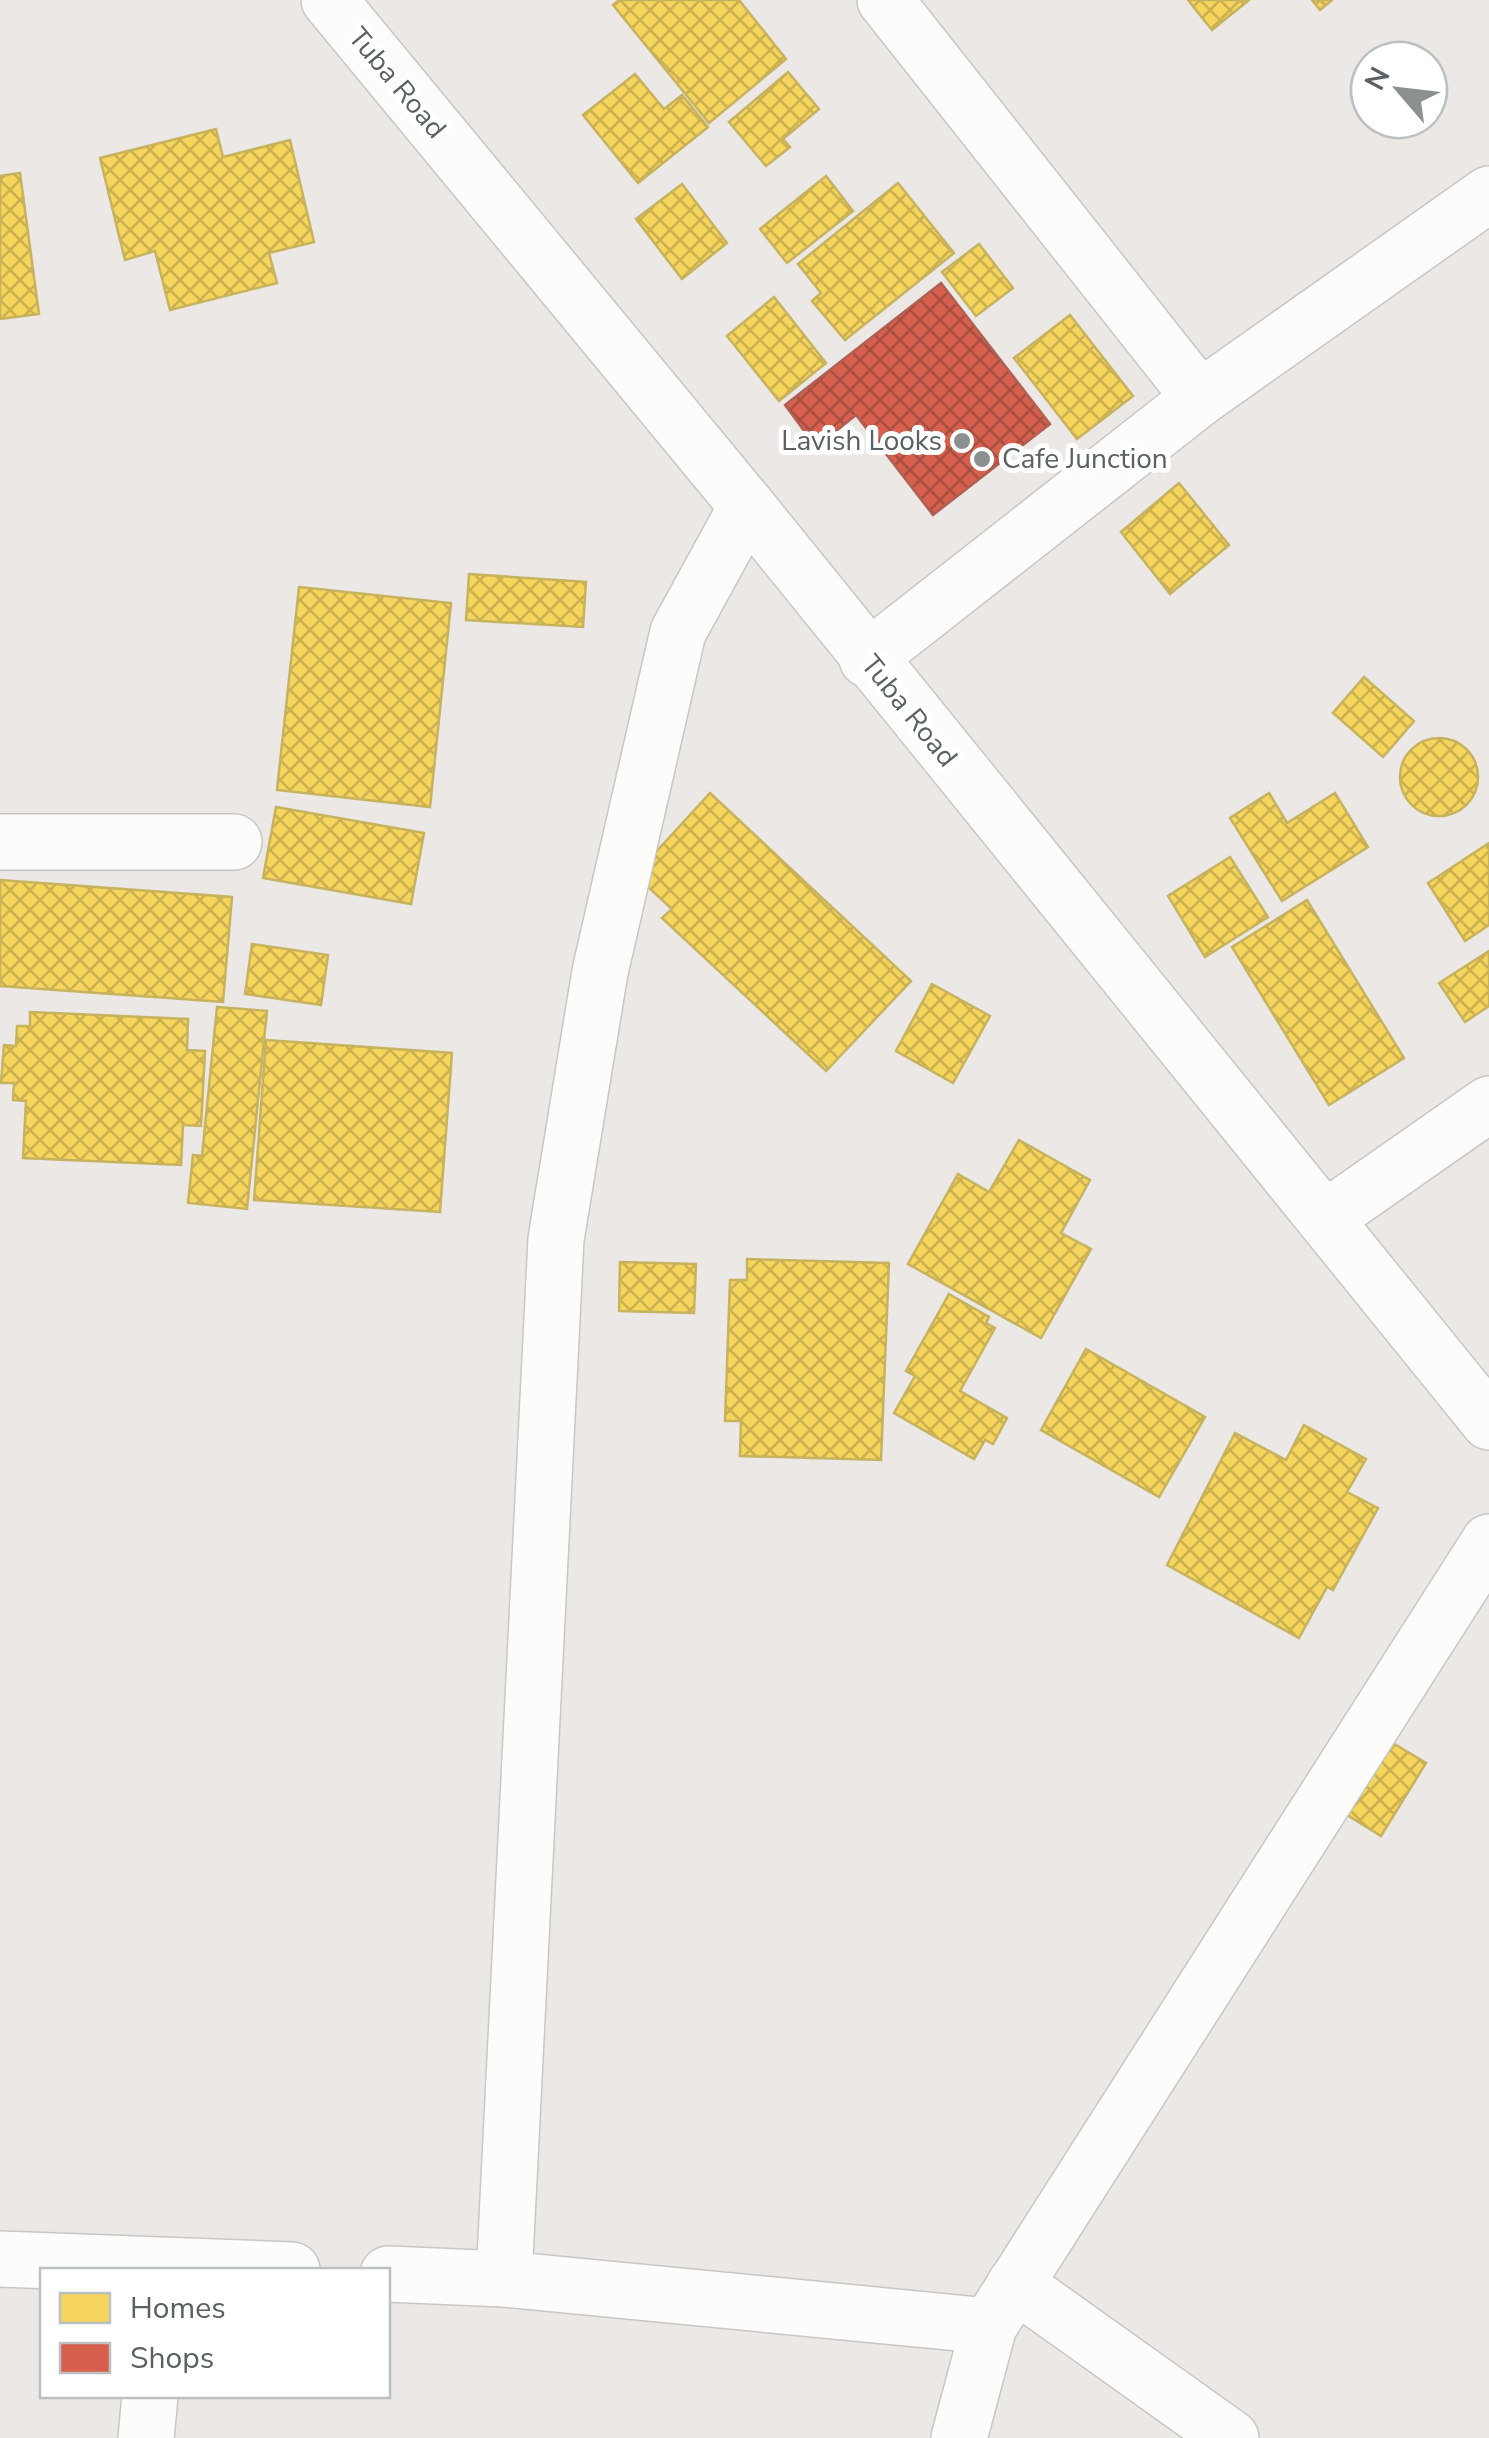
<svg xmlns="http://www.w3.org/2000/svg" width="1489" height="2438" font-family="'Nunito Sans',sans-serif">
  <defs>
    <pattern id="homes-cross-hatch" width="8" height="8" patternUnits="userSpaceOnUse" patternTransform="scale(2.5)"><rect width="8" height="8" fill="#f6d55c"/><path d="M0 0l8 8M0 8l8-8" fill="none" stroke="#cab050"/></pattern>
    <pattern id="shops-cross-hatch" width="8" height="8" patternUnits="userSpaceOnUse" patternTransform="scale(2.5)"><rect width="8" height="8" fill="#d6604d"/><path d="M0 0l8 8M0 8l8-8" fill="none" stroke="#a74f41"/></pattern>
  </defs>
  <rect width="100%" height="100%" fill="#ebe8e5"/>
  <g fill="url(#homes-cross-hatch)" stroke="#c7b25e" stroke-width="2.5">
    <path d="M619,0H739L786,59L709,123L613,5Z"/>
    <path d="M1188,0H1249L1212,30Z"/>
    <path d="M1312,0H1332L1320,10Z"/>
    <path d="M788,72L819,109L783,139L790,147L766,166L729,122Z"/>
    <path d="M635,74L664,109L682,95L708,127L638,183L583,115Z"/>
    <path d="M216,129L223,157L290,140L314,242L269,253L277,283L170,310L155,251L125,260L100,158Z"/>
    <path d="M20,173L39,314L0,319V176Z"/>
    <path d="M826,176L853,211L787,263L760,229Z"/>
    <path d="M898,183L954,253L845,340L812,301L821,293L798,264Z"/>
    <path d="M682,184L727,243L682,279L636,219Z"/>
    <path d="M979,244L1013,288L976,316L942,272Z"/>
    <path d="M774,297L826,363L779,401L727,336Z"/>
    <path d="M1070,315L1133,396L1077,439L1014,358Z"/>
    <path d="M1179,483L1229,545L1170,594L1121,532Z"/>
    <path d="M469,574L586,582L583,627L466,620Z"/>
    <path d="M299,587L451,603L430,807L277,790Z"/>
    <path d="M1364,677L1414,721L1383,757L1333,713Z"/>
    <circle cx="1439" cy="777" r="39"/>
    <path d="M710,793L911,981L826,1071L662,918L672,909L635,875Z"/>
    <path d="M1269,793L1287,823L1335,793L1368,847L1282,901L1230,818Z"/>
    <path d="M276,807L424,833L411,904L263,878Z"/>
    <path d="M1489,843V925L1465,941L1428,883Z"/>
    <path d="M1230,857L1268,917L1205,957L1168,896Z"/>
    <path d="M0,880L232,897L223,1002L0,986Z"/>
    <path d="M1307,900L1404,1058L1329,1105L1232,947Z"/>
    <path d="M252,944L328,955L321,1005L245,994Z"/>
    <path d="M1489,951V1006L1465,1022L1439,983Z"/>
    <path d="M932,984L990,1016L953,1083L896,1051Z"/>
    <path d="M217,1007L267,1011L247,1209L188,1203L193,1155L202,1156Z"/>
    <path d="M30,1012L188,1019L187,1050L205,1051L201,1126L183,1125L181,1165L23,1158L26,1101L13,1100L14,1083H1L4,1045L16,1046L17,1026H30Z"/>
    <path d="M266,1040L452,1053L440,1212L254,1200Z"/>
    <path d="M1019,1140L1090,1180L1061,1233L1091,1249L1041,1338L908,1264L958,1174L989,1192Z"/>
    <path d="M747,1259L889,1263L881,1460L740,1456L741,1421H725L730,1280H747Z"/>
    <path d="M620,1262L696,1264L694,1313L619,1311Z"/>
    <path d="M949,1294L989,1317L986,1323L995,1328L960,1391L1007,1418L993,1444L985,1440L974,1459L894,1413L915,1376L906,1371Z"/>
    <path d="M1086,1349L1205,1417L1159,1497L1041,1430Z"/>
    <path d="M1304,1425L1366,1459L1347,1492L1378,1508L1333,1590L1327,1587L1299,1638L1167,1565L1235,1433L1286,1460Z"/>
    <path d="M1381,1736L1426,1763L1381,1836L1336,1808Z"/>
  </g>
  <path fill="url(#shops-cross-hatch)" stroke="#b16054" stroke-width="2.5" d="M941,283L1050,424L933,515L856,415L816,447L785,405Z"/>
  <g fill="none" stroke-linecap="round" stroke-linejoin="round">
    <defs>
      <g id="minor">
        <path d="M329,0L747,506L1489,1422"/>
        <path d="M885,0L1200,398"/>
        <path d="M867,659L1200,398L1489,194"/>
        <path d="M0,842H234"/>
        <path d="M1326,1218L1489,1104"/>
        <path d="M0,2259L292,2270"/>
        <path d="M388,2274L504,2279L989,2326"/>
        <path d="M504,2279L556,1239L600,972L678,632L747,506"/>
        <path d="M1015,2284L1231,2438"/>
        <path d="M146,2438L150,2396"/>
        <path d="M959,2438L989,2326L1489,1542"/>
      </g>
    </defs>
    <use href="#minor" stroke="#c7c7c7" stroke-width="58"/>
    <use href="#minor" stroke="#fcfcfb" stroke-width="55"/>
  </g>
  <g fill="#8d9091" stroke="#fff" stroke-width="4">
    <circle cx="962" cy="441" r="10"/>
    <circle cx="982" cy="459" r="10"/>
  </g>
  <g text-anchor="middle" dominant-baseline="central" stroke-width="10" stroke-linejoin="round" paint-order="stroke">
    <g font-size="28" fill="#5a6164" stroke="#fff">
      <text transform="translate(397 83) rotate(50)">Tuba Road</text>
      <text transform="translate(909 711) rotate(51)">Tuba Road</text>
    </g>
    <g font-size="28" fill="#5a6164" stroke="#fff" text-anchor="end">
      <text x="942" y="441">Lavish Looks</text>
      <text x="1002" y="459" text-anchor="start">Cafe Junction</text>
    </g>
  </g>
  <rect x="40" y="2268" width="350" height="130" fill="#ffffff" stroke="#bdc0c1" stroke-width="2.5"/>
  <rect x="60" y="2293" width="50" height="30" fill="#f6d55c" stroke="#bdc0c1" stroke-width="2.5"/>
  <text x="130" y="2318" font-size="30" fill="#5a6164">Homes</text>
  <rect x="60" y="2343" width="50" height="30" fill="#d6604d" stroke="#bdc0c1" stroke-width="2.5"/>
  <text x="130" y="2368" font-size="30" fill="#5a6164">Shops</text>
  <g transform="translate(1399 90) rotate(298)"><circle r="48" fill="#ffffff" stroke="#bdc0c1" stroke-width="2.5"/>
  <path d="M0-8L18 38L0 25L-18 38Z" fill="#8d9091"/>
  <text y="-15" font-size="28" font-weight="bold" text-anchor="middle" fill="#5a6164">N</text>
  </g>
</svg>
